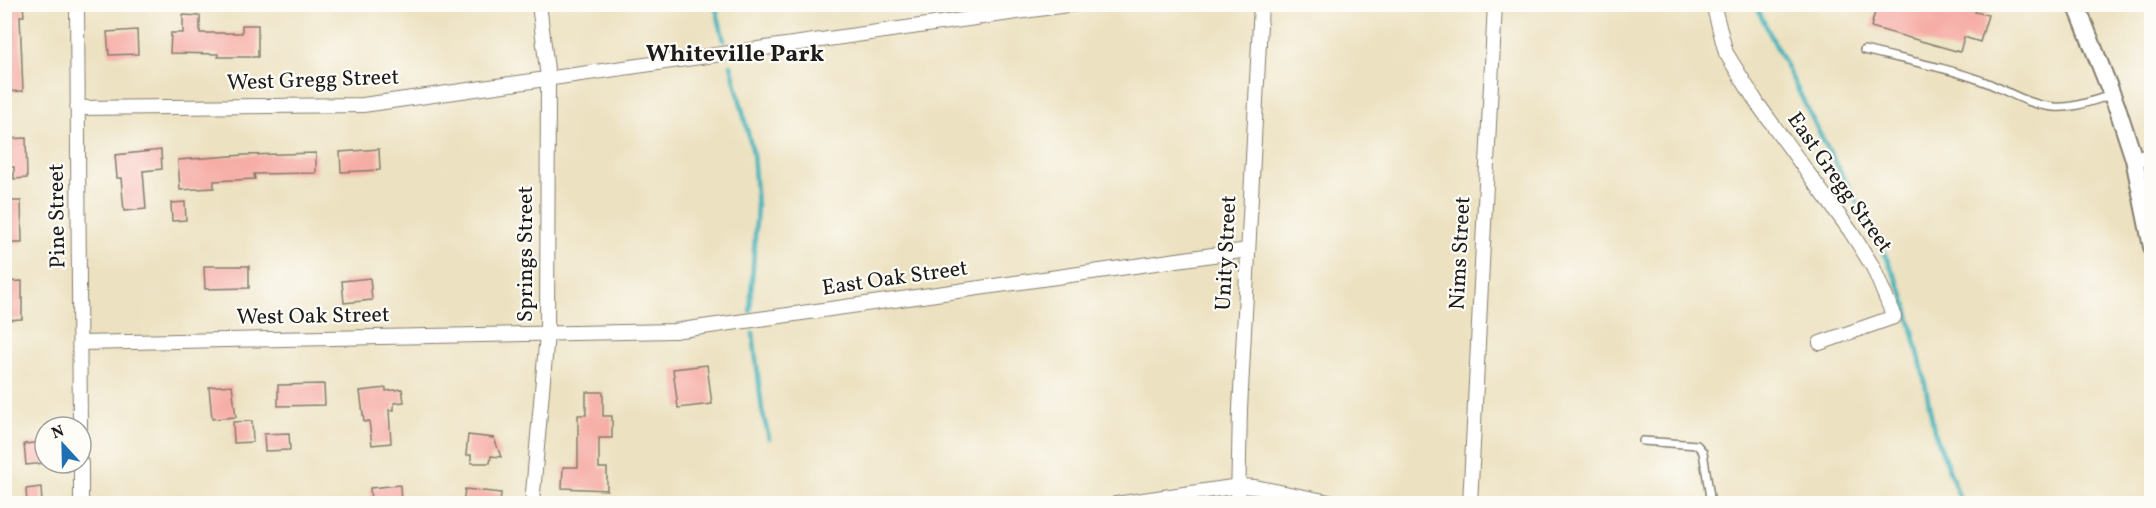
<svg xmlns="http://www.w3.org/2000/svg" width="2156" height="508" font-family="Vollkorn,serif">
  <rect width="100%" height="100%" fill="#fdfcf7"/>
  <filter id="ink" filterUnits="userSpaceOnUse"><feTurbulence type="fractalNoise" baseFrequency=".0167" numOctaves="2"/><feDisplacementMap in="SourceGraphic" scale="12" xChannelSelector="R" yChannelSelector="G"/><feConvolveMatrix kernelMatrix="1 2 1 2 8 2 1 2 1" color-interpolation-filters="sRGB"/></filter>
  <filter id="wash" filterUnits="userSpaceOnUse"><feTurbulence type="fractalNoise" baseFrequency=".008" numOctaves="4" result="noise"/><feDisplacementMap in="SourceGraphic" scale="24" xChannelSelector="R" yChannelSelector="G"/><feGaussianBlur stdDeviation="1.35" result="paint"/><feColorMatrix in="noise" values="0 0 0 0 0 0 0 0 0 0 0 0 0 0 0 0 0 1.4 0 .05"/><feComposite in="paint" operator="in"/></filter>
  <g filter="url(#wash)">
    <rect width="100%" height="100%" fill="#ece1c0"/>
    <g fill="none" stroke-linecap="round" stroke-linejoin="round">
      <g stroke="#3fb0b8" stroke-width="4.5">
        <path d="M715,4L724,41"/>
        <path d="M1755,4L1822,138L1880,244L1904,296L1922,368L1934,430L1962,504"/>
        <path d="M731,65L753,153L757,206L750,311"/>
        <path d="M753,333L762,410L769,438"/>
      </g>
    </g>
    <g id="blocks">
      <g fill="#f6ada6">
        <path d="M4,4H23L24,16H20L23,91L4,92Z"/>
        <path d="M1877,4H1977L1975,12L1988,15L1980,42L1964,37L1960,52L1871,27Z"/>
        <path d="M183,15L200,16V33H242V25H258V57H218V54L170,53L171,33H183Z"/>
        <path d="M137,30L138,54L109,55L107,32Z"/>
        <path d="M26,138L27,178L14,179V167H7L6,139Z"/>
        <path d="M379,149L380,170L341,172L340,152Z"/>
        <path d="M161,150L162,169L143,171L146,209L124,211L121,178H117L115,155Z"/>
        <path d="M316,153V173L254,174L255,179L214,181V188L180,190L178,160L244,155Z"/>
        <path d="M4,201H21L22,243H4Z"/>
        <path d="M185,202L186,220L172,221L171,203Z"/>
        <path d="M204,266H249V288L205,289Z"/>
        <path d="M370,278L372,300L344,303L342,281Z"/>
        <path d="M22,281V319L4,320V282Z"/>
        <path d="M707,365L712,404L678,408L673,369Z"/>
        <path d="M324,384L325,405L278,406V385Z"/>
        <path d="M232,385L236,417L212,419L209,387Z"/>
        <path d="M386,388V391L402,389L404,402L394,403V410H389L391,443L372,445L369,421L364,422L360,391Z"/>
        <path d="M586,392H603V416H612V438H599V468H607V490L562,488L563,467H578V415H586Z"/>
        <path d="M252,421L253,442L234,443L233,422Z"/>
        <path d="M289,433L290,450L265,451L264,434Z"/>
        <path d="M468,435L494,438L501,457L491,456L490,463H471V455H466Z"/>
        <path d="M45,442V463L26,465L24,444Z"/>
        <path d="M400,485L401,504H371L370,488Z"/>
        <path d="M41,487L42,504H27L26,489Z"/>
        <path d="M465,489L501,493L500,504H463Z"/>
      </g>
    </g>
  </g>
  <g filter="url(#ink)">
    <use href="#blocks" fill-opacity="0" stroke="#847e6e" stroke-width="1.5"/>
    <g fill="none" stroke-linecap="round" stroke-linejoin="round">
      <defs>
        <g id="service">
          <path d="M1864,50C1904,60 1946,67 1985,82C2008,91 2028,105 2054,107C2073,109 2094,100 2112,95"/>
          <path d="M1643,441L1697,445L1703,452L1711,504"/>
        </g>
        <g id="minor">
          <path d="M77,4L80,427"/>
          <path d="M1713,4L1726,53L1757,103L1851,232L1873,267L1894,317L1820,343"/>
          <path d="M77,108L363,105L1074,4"/>
          <path d="M2134,159L2152,156"/>
          <path d="M80,343L674,331L1248,250"/>
          <path d="M81,463V504"/>
          <path d="M532,504L547,334L548,78L539,4"/>
          <path d="M1116,504L1239,486L1255,487L1339,504"/>
          <path d="M1238,504L1240,409L1261,4"/>
          <path d="M1470,504L1495,4"/>
        </g>
        <path id="tertiary" d="M2076,4L2118,110L2134,159L2152,247"/>
      </defs>
      <use href="#service" stroke="#847e6e" stroke-width="10"/>
      <use href="#minor" stroke="#847e6e" stroke-width="16"/>
      <use href="#tertiary" stroke="#847e6e" stroke-width="20"/>
      <use href="#service" stroke="#fff" stroke-width="7"/>
      <use href="#minor" stroke="#fff" stroke-width="14"/>
      <use href="#tertiary" stroke="#fff" stroke-width="16"/>
    </g>
  </g>
  <g text-anchor="middle" dominant-baseline="central" stroke-width="4.5" stroke-linejoin="round" paint-order="stroke">
    <g font-size="22" fill="#1c1c1c" stroke="#fdfcf7">
      <text transform="translate(313 81) rotate(-2)">West Gregg Street</text>
      <text transform="translate(1839 183) rotate(55)">East Gregg Street</text>
      <text transform="translate(58 216) rotate(-91)">Pine Street</text>
      <text transform="translate(1227 253) rotate(-87)">Unity Street</text>
      <text transform="translate(1461 253) rotate(-87)">Nims Street</text>
      <text transform="translate(526 254) rotate(-90)">Springs Street</text>
      <text transform="translate(895 279) rotate(-8)">East Oak Street</text>
      <text transform="translate(313 317) rotate(-1)">West Oak Street</text>
    </g>
    <g font-size="24" font-weight="bold" fill="#1c1c1c" stroke="#fdfcf7">
      <text x="735" y="55">Whiteville Park</text>
    </g>
  </g>
  <rect width="2156" height="508" fill="none" stroke="#fdfcf7" stroke-width="24"/>
  <g transform="translate(63 445) rotate(338)"><circle r="28" fill="#fdfcf7" stroke="#a3a29f" stroke-width="1.5"/>
  <path d="M0-4.5L10 22L0 15L-10 22Z" fill="#1f6fb2"/>
  <text y="-9" font-size="16" font-weight="bold" text-anchor="middle" fill="#1c1c1c">N</text>
  </g>
</svg>
